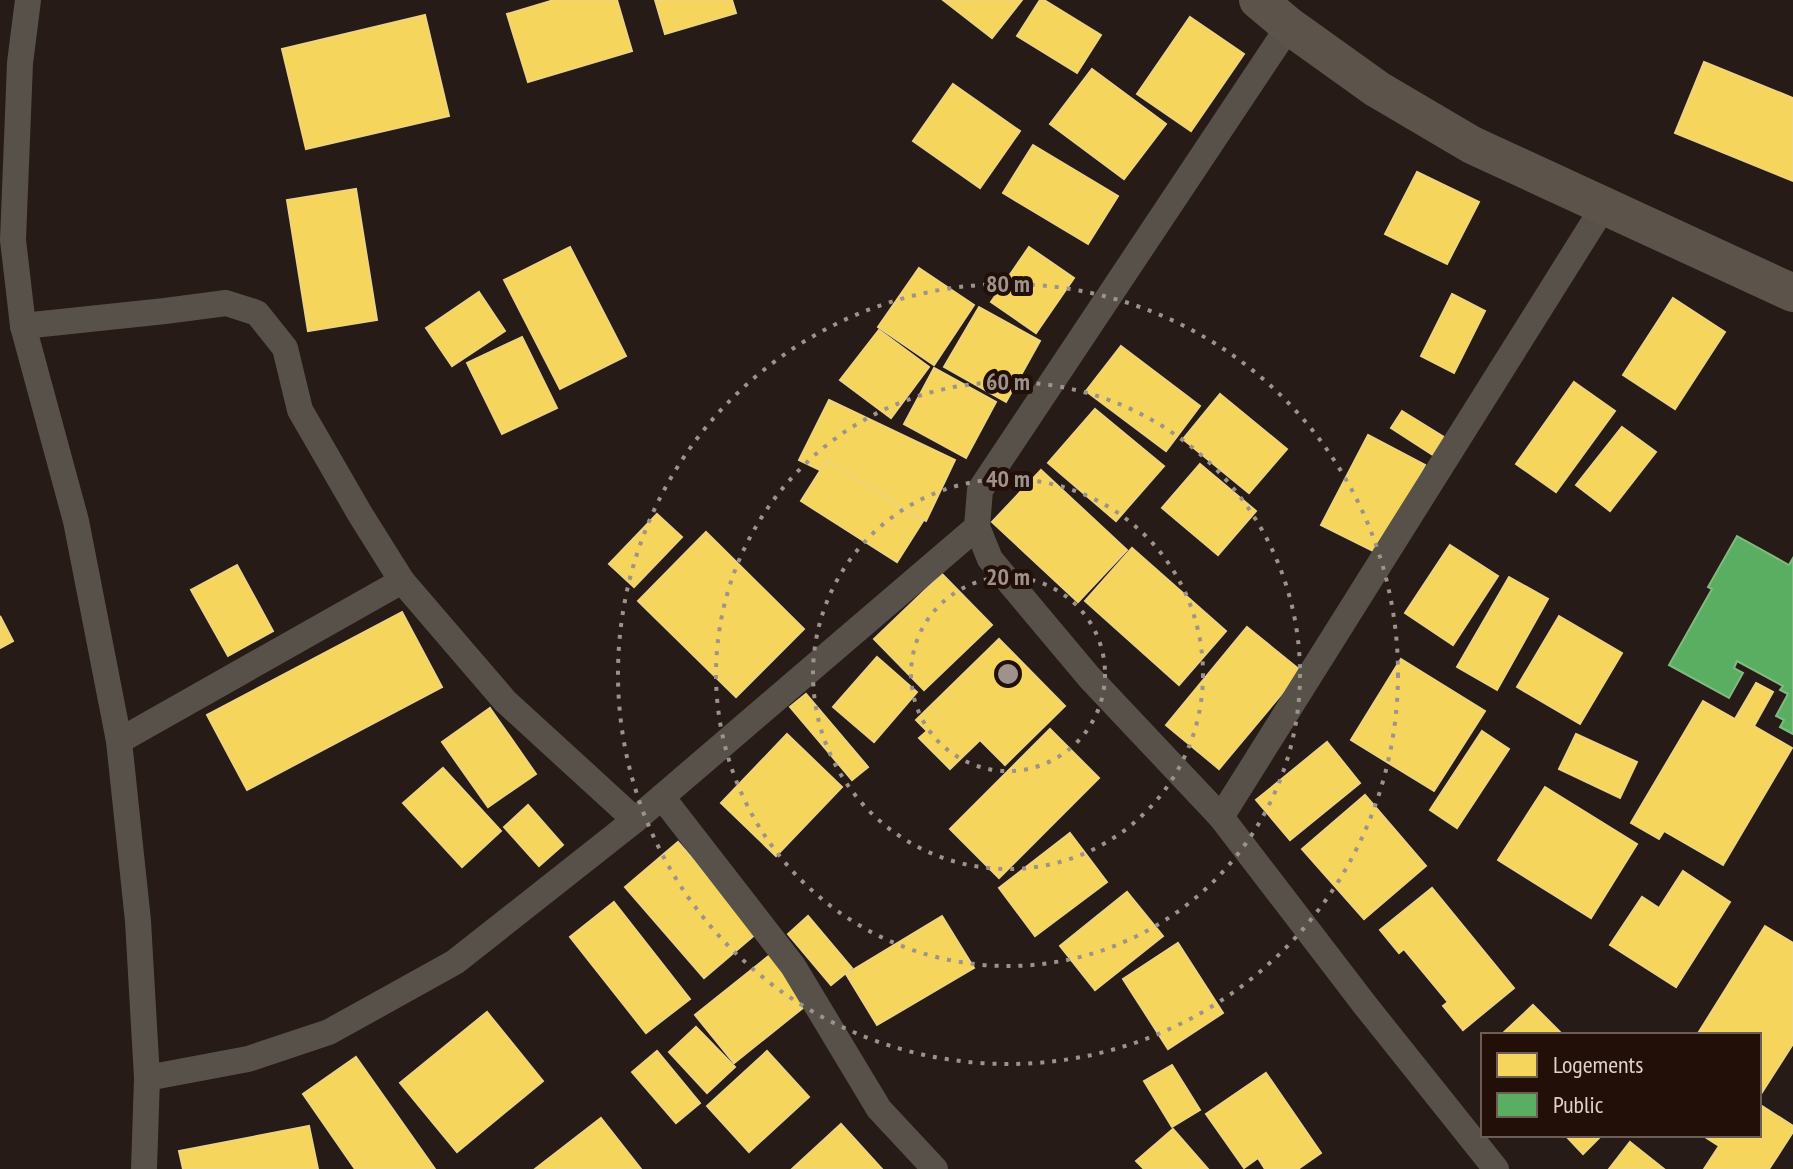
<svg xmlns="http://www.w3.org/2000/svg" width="1793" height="1169" font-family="'PT Sans Narrow',sans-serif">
  <rect width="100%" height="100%" fill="#261b16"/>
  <g fill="#f6d55c" stroke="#efd47e" stroke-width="2">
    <path d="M554,0H617L632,51L528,82L507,14Z"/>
    <path d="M655,0H732L736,13L665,34Z"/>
    <path d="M943,0H1022L992,38Z"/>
    <path d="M1040,0H1044L1101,35L1077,73L1017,36Z"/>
    <path d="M425,15L449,116L306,149L282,49Z"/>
    <path d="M1190,17L1244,54L1191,131L1137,94Z"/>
    <path d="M1704,62L1793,98V181L1675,133Z"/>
    <path d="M1092,69L1166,124L1124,179L1050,124Z"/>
    <path d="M953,84L1020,131L980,188L913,141Z"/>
    <path d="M1033,145L1118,196L1088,244L1003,193Z"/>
    <path d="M1417,172L1479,202L1447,264L1385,234Z"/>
    <path d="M356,189L377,320L308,331L287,200Z"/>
    <path d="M570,247L626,356L560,389L504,280Z"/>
    <path d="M1029,247L1074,278L1036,333L991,302Z"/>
    <path d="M919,268L974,305L934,365L878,327Z"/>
    <path d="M479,292L505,331L452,366L426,328Z"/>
    <path d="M1452,294L1485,311L1454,373L1421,356Z"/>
    <path d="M1673,298L1725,332L1675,409L1623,375Z"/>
    <path d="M979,307L1040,341L1006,402L944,367Z"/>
    <path d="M879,330L929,367L891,418L840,380Z"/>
    <path d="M522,337L557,408L502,434L467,363Z"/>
    <path d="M1121,346L1200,406L1166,451L1086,391Z"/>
    <path d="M934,368L996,402L966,458L904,424Z"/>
    <path d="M1574,382L1615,411L1556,492L1516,464Z"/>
    <path d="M1220,394L1287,449L1249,493L1183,439Z"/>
    <path d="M829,400L955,460L926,521L799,460Z"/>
    <path d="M1095,409L1164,466L1116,521L1048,463Z"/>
    <path d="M1402,411L1444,437L1433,455L1391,428Z"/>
    <path d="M1622,427L1656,452L1610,511L1576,485Z"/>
    <path d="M1368,435L1425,465L1379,554L1321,525Z"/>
    <path d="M827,460L923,521L897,562L801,501Z"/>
    <path d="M1200,464L1256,511L1218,555L1162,508Z"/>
    <path d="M1041,470L1127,550L1078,602L992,522Z"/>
    <path d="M657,514L682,537L634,587L609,564Z"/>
    <path d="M706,532L804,629L736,697L638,601Z"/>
    <path d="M1450,545L1498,576L1453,645L1405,613Z"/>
    <path d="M1132,548L1226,631L1179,685L1085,601Z"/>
    <path d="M237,565L273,631L228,656L191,590Z"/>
    <path d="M942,574L992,625L924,690L874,639Z"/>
    <path d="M1509,577L1548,599L1497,690L1457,667Z"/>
    <path d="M402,612L442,687L247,790L207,715Z"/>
    <path d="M0,616L13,641L0,648Z"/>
    <path d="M1559,616L1622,653L1580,724L1517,687Z"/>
    <path d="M1247,627L1301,671L1219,769L1166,725Z"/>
    <path d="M999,639L1065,706L1005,765L980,740L950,769L919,738L927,731L916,720Z"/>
    <path d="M877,657L917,692L874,742L833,707Z"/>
    <path d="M1401,659L1485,711L1434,791L1351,740Z"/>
    <path d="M1756,683L1773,692L1754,726L1792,748L1723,865L1664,831L1659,839L1631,823L1703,701L1735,719Z"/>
    <path d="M806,694L868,767L852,780L790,707Z"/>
    <path d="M490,708L536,774L488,807L442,742Z"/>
    <path d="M1050,729L1099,778L999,878L950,829Z"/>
    <path d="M1482,731L1509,749L1457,828L1430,810Z"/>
    <path d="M787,734L842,787L776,856L721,803Z"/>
    <path d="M1576,734L1637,762L1620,798L1559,769Z"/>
    <path d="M1327,742L1360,783L1290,840L1256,800Z"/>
    <path d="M443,768L501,831L462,867L403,803Z"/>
    <path d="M1545,787L1637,844L1591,918L1498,860Z"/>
    <path d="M1365,795L1426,866L1364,919L1302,849Z"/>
    <path d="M528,805L563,845L539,866L504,827Z"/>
    <path d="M1070,833L1107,882L1035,936L999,888Z"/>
    <path d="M678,842L757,933L704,978L625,887Z"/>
    <path d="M1683,871L1730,902L1676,987L1610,945L1642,897L1659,908Z"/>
    <path d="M1432,888L1514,988L1463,1030L1443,1006L1448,1002L1404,949L1399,953L1380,930Z"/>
    <path d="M1127,892L1163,936L1095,990L1060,946Z"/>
    <path d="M614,902L690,999L646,1033L570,937Z"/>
    <path d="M808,916L852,968L831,985L788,934Z"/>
    <path d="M942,916L974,968L877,1025L846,974Z"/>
    <path d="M1765,926L1793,943V1044L1759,1097V1035H1697Z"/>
    <path d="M1178,943L1223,1013L1168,1049L1123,979Z"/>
    <path d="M770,955L809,1003L734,1063L695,1015Z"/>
    <path d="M1533,1005L1563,1035H1501Z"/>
    <path d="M487,1012L543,1081L457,1152L400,1083Z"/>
    <path d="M696,1027L735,1067L707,1093L669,1052Z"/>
    <path d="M657,1051L700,1103L676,1123L632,1072Z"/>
    <path d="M767,1051L809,1097L749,1152L707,1106Z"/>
    <path d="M356,1057L435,1169H355L303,1094Z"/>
    <path d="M1172,1065L1200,1110L1172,1127L1144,1081Z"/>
    <path d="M1266,1073L1321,1153L1298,1169H1265L1258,1158L1244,1168L1206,1114Z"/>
    <path d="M1759,1104L1793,1126V1132L1769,1169H1704L1719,1146L1702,1135H1759Z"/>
    <path d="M601,1118L641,1169H535Z"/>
    <path d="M841,1124L882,1169H792Z"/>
    <path d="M309,1126L318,1169H183L179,1151Z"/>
    <path d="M1173,1129L1208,1169H1144L1136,1161Z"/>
    <path d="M1565,1135H1602L1583,1154Z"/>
    <path d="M1630,1142L1664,1169H1609Z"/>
  </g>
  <path fill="#5aae61" stroke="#82b981" stroke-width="2" d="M1737,536L1789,565L1793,558V734L1780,727L1784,720L1776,716L1788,694L1780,690L1783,686L1737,661L1734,668L1743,673L1729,698L1669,665L1712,589L1708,587Z"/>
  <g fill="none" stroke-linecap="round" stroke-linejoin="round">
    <g stroke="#575149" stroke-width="26">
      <path d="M28,0L20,63L13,240L23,326L76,521L119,741L138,921L147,1078L144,1169"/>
      <path d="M1289,26L980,490L977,527L990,559L1089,677L1221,817L1365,1005L1496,1169"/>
      <path d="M23,326L165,311L226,303L257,313L285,348L300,410L360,514L402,581L505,701L635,820"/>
      <path d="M119,741L402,581"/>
      <path d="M662,797L793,966L879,1109L935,1169"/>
      <path d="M1221,817L1604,206"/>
      <path d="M147,1078L248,1059L329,1032L455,962L635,820L977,527"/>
    </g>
    <path stroke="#5c544b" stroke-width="38" d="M1258,0L1289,26L1377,89L1472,145L1793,293"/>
  </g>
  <g fill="none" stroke="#9e928c" stroke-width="4" stroke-dasharray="4 8">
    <circle cx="1008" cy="674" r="97"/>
    <circle cx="1008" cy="674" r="195"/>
    <circle cx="1008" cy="674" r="292"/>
    <circle cx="1008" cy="674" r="390"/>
  </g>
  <circle cx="1008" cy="674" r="12" fill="#9e928c" stroke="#220f07" stroke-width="4"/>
  <g font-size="24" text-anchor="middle" font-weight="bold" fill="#9e928c" stroke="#220f07" stroke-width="8" stroke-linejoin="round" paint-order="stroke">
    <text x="1008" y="292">80 m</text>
    <text x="1008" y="390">60 m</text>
    <text x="1008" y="487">40 m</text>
    <text x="1008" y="585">20 m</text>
  </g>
  <rect x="1481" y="1033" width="280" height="104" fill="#220f07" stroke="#6e5d56" stroke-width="2"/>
  <rect x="1497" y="1053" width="40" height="24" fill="#f6d55c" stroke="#6e5d56" stroke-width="2"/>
  <text x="1553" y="1073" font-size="24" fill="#dfd2cc">Logements</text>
  <rect x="1497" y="1093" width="40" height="24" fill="#5aae61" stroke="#6e5d56" stroke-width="2"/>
  <text x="1553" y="1113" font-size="24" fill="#dfd2cc">Public</text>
</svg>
